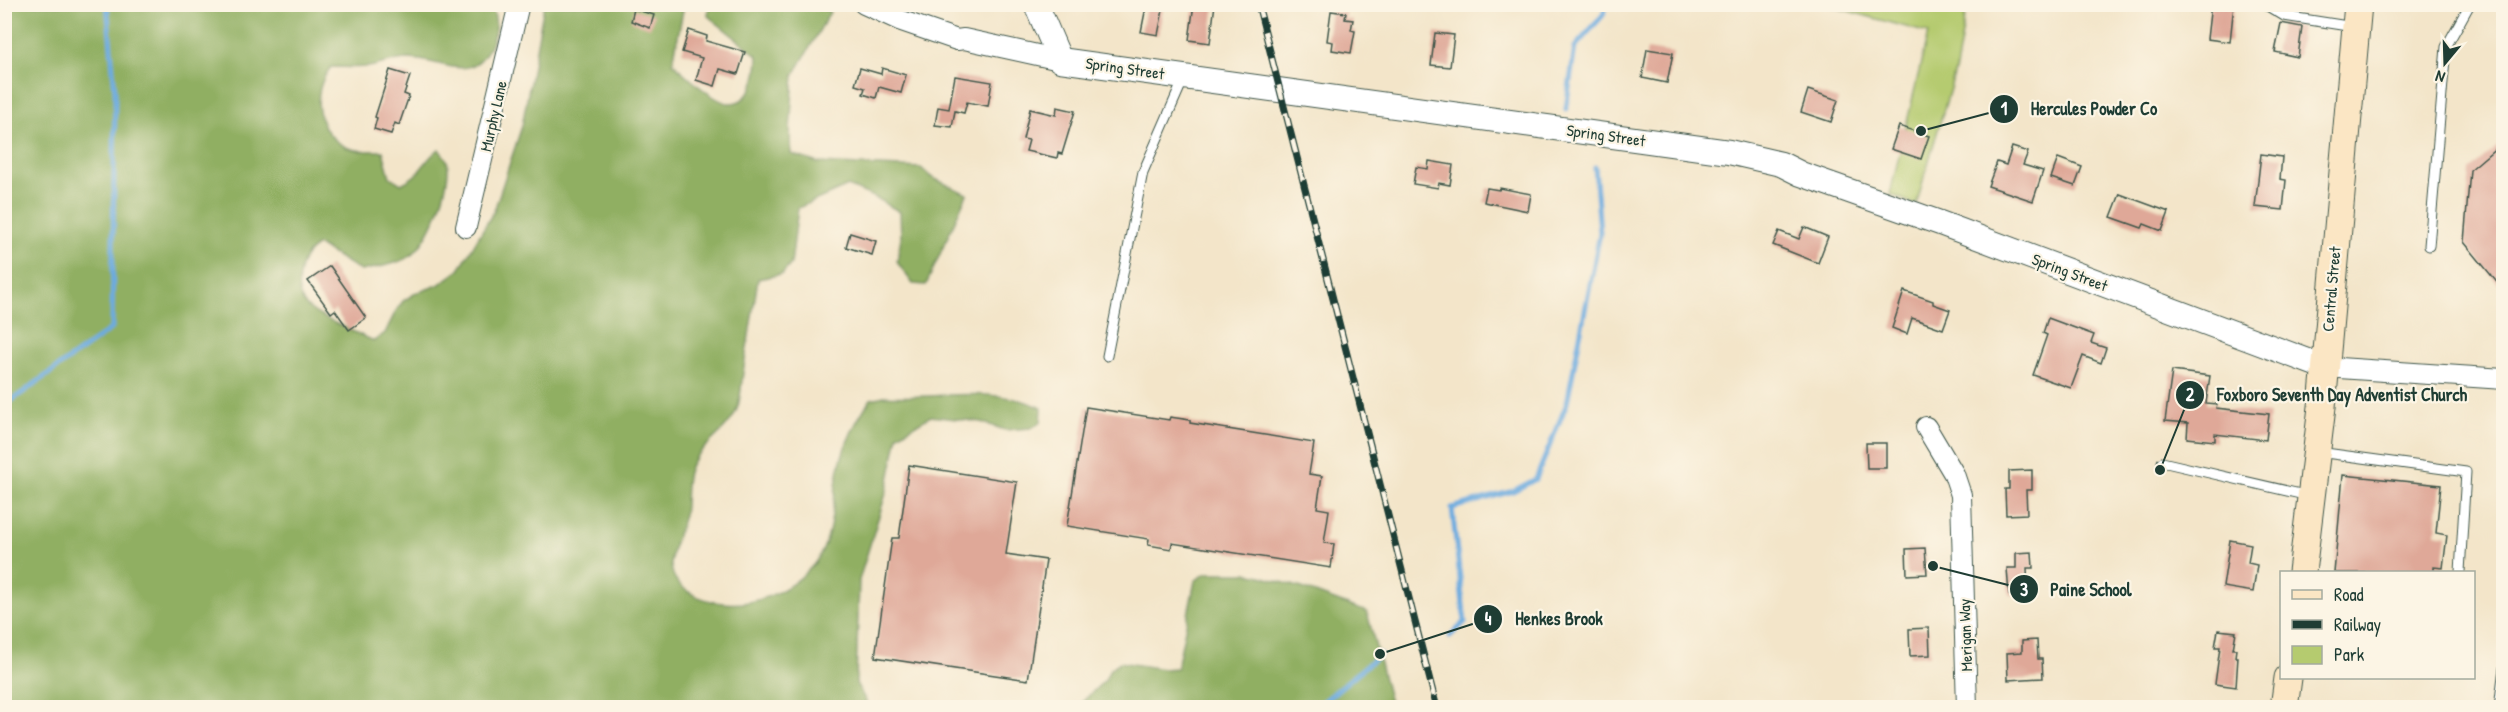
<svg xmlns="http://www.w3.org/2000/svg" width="2508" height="712" font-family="'Patrick Hand',sans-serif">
  <rect width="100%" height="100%" fill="#fcf5e5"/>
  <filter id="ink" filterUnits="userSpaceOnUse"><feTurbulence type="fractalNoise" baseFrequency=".0167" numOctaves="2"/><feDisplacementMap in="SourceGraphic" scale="12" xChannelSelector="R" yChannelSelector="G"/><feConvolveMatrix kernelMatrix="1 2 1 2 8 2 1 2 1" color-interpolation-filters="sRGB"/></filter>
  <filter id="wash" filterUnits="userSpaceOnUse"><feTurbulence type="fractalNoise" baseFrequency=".008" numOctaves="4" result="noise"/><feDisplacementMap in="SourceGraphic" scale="24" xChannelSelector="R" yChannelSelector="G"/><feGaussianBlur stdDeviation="1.35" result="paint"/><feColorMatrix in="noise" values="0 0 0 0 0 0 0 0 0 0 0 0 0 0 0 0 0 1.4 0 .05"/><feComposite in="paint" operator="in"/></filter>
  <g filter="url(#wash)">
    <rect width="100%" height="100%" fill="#f3e5c9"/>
    <path fill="#b5cb6f" stroke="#6a8452" stroke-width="1.5" d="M1826,5H1967L1956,68L1916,205L1890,194L1928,33Z"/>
    <g fill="#90af62" stroke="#58764b" stroke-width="1.5">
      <path d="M4,5H491C496,16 497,29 492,41C474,87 445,60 409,59C395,59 382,65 368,67C356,68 343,67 331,67C310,92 315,131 346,147C357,152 371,151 383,151L390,177L401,184C423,174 421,163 439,149C441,153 446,157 447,161C453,183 429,244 410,256C397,265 376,267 361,271L318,245C307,252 303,258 300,271C292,306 313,312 339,325C351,330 362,336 374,341L385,333L396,311L403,301L414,294L438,285L459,270L494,211L522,126L544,5H687L683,10L673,62C683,73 714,102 729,103C752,104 758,74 758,56L708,16L709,5H817L830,12L794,75L790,129L791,154L818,163L921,168L931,177L967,194L926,285L913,284L897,262L901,237L900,212L874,197L848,186L798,208L791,264L782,274L758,279C753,311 748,342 743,373C741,385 741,399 737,409C729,430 705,443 693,461C683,476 687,496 684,514C681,530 671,545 671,562C670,597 722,608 749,602C774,597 797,584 814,564C835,538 832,499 839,468C845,443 856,420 871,399L884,396C939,400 989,384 1042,408L1041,422L1031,428L1005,430L981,422L931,416L898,435L887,490L859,580L856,683L869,707H5Z"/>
      <path d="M1206,573H1247L1261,576L1302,588L1367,612L1391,707H1077L1105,680L1110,669L1120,662L1163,669L1177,668L1195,581Z"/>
    </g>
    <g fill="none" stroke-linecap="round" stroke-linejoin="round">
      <g stroke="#6cabdf" stroke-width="5">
        <path d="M1566,109L1575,47L1603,15L1607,4"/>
        <path d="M4,406L112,328L115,92L107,4"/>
        <path d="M1450,636L1465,622L1452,508L1513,491L1536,479L1567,403L1600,233L1595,167"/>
        <path d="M1316,708L1380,654"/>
      </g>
    </g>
    <g id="blocks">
      <g fill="#dfa898">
        <path d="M1194,4H1215L1210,43L1189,40Z"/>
        <path d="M2211,4H2234L2230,42L2207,39Z"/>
        <path d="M1146,7L1163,10L1158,35L1141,32Z"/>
        <path d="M634,9L654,15L650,28L631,21Z"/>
        <path d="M1331,11L1346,13L1345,19L1353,20L1351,30L1355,31L1351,53L1332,50L1333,42L1327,41Z"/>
        <path d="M2281,23L2302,27L2298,57L2275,52Z"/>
        <path d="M689,30L707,36L706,41L745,52L738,74L720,69L715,86L696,80L702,58L682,52Z"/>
        <path d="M1435,33L1454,35L1450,67L1431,65Z"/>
        <path d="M1647,49L1673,53L1667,83L1642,78Z"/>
        <path d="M860,68L881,74L882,68L906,75L901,93L879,87L876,98L863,94L865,88L855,85Z"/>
        <path d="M390,70L410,76L404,94L409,96L399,125L395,123L391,134L374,129L377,118L375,117Z"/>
        <path d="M955,76L992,82L988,106L967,102L964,113L955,111L952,127L935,125L938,107L949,109Z"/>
        <path d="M1808,90L1838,100L1831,122L1801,112Z"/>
        <path d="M1057,107L1075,111L1062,154L1058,153L1057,158L1026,151L1029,140L1023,139L1030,109L1056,115Z"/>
        <path d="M1899,126L1929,136L1921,159L1891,149Z"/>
        <path d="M2504,141V291L2464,242L2470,170Z"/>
        <path d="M2012,147L2028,152L2023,165L2043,171L2033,201L1988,186L1997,162L2006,165Z"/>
        <path d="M2261,154L2282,157L2280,179L2286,180L2283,210L2255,207Z"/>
        <path d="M2058,158L2082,167L2075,186L2051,178Z"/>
        <path d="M1429,161L1453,165L1450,185L1439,183L1438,188L1413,184L1416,167L1428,169Z"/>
        <path d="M1487,188L1499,190L1500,188L1531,194L1528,211L1484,202Z"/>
        <path d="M2120,194L2169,212L2162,231L2144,224L2142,228L2111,217Z"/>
        <path d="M1804,227L1828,237L1818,263L1773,245L1779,231L1799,239Z"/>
        <path d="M850,233L876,241L872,255L846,247Z"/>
        <path d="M330,266L366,318L349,330L335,310L331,313L308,281Z"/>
        <path d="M1904,291L1933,301V304L1950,310L1943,329L1912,318L1907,334L1892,328Z"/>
        <path d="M2048,318L2094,335L2091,343L2106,348L2101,363L2083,356L2071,388L2033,375L2047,335L2043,333Z"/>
        <path d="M2172,371L2210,376L2206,403L2217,404L2216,408L2269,414L2266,440L2215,434V441L2187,438L2188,423L2165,421Z"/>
        <path d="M1086,407L1169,420L1170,417L1190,420V423L1314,443L1309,474L1322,476L1317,508L1329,510L1324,543L1334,544L1331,568L1172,543L1171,549L1148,545L1149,539L1067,526Z"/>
        <path d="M1866,443H1886V468H1867Z"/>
        <path d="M909,465L1017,482L1006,554L1046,560L1028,680L875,657L892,538H899Z"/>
        <path d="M2032,470V490H2026L2027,514L2006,515L2005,489H2009V471Z"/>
        <path d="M2343,475L2441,485L2436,533L2447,535L2443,568L2434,567V573H2334Z"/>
        <path d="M2230,540L2251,544L2248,563L2257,565L2253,592L2223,587Z"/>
        <path d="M1925,548L1927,574L1907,575L1906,549Z"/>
        <path d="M2032,552L2033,568H2027L2028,594L2009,595L2007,568H2016V553Z"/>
        <path d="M1929,628L1930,655L1910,656L1909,629Z"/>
        <path d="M2218,630L2236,632L2233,649H2236L2235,657H2238L2236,687L2215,684L2220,647H2215Z"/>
        <path d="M2037,640L2038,659H2042L2043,678L2008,680L2007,653L2022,652V641Z"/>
      </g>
    </g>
  </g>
  <g filter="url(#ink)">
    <use href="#blocks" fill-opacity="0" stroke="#3f564a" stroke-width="1.5"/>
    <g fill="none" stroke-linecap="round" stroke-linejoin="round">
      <defs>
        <g id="service">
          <path d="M2264,4L2284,16L2354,27"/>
          <path d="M2429,246L2446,47L2470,4"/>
          <path d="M1107,356L1143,172L1184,78"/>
          <path d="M2318,452L2466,472L2460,572"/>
          <path d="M2162,462L2309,496"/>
          <path d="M2499,708L2504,668"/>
        </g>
        <g id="minor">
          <path d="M864,4L899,20L957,40L964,39L1060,60"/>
          <path d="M466,227L519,4"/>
          <path d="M2324,367L2504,379"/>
          <path d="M1926,427L1954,474L1961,495L1967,708"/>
        </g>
        <path id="tertiary" d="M1036,4L1060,60L1729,152L1781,164L1801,174L1940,223L2324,367"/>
        <g id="secondary">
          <path d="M2302,572L2322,407L2358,4"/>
          <path d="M2284,708L2288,678"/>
        </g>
      </defs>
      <use href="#service" stroke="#3f564a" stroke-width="11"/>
      <use href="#minor" stroke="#3f564a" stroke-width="22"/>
      <use href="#tertiary" stroke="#3f564a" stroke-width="26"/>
      <use href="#secondary" stroke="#3f564a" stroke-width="29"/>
      <use href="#service" stroke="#fff" stroke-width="9"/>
      <use href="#minor" stroke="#fff" stroke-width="20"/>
      <use href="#tertiary" stroke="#fff" stroke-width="24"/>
      <use href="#secondary" stroke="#fbe6c4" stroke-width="27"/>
      <defs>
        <path id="rail" d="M1258,4L1437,708"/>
      </defs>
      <use href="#rail" stroke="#1f3d34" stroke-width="7"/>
      <use href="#rail" stroke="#fcf5e5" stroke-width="4.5" stroke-dasharray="14" stroke-linecap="butt"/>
    </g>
  </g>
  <g text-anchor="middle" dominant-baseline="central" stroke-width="4.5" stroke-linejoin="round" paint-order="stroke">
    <g font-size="16" fill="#1f3d34" stroke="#fcf5e5">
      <text transform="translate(1125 68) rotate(8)">Spring Street</text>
      <text transform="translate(493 116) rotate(-77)">Murphy Lane</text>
      <text transform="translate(1606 135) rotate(8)">Spring Street</text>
      <text transform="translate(2070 272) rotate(21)">Spring Street</text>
      <text transform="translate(2331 289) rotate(-85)">Central Street</text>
      <text transform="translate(1965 635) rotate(-92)">Merigan Way</text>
    </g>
  </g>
  <path fill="none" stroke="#1f3d34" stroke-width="2" d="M1921 131L2004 109M2160 470L2190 395M1933 566L2024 589M1380 654L1488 619"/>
  <g fill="#1f3d34" stroke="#fcf5e5" stroke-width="2">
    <circle cx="1921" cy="131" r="6"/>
    <circle cx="2160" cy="470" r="6"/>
    <circle cx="1933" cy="566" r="6"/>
    <circle cx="1380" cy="654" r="6"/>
    <circle cx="2004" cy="109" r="15"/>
    <circle cx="2190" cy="395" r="15"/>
    <circle cx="2024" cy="589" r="15"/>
    <circle cx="1488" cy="619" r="15"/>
  </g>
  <g font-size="18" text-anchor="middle" font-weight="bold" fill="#fff">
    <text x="2004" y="115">1</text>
    <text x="2190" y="401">2</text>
    <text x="2024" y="596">3</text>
    <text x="1488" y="625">4</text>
  </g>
  <g font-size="18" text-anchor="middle" font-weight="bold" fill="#1f3d34" stroke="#fcf5e5" stroke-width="4.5" stroke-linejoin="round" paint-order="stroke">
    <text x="2094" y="115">Hercules Powder Co</text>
    <text x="2342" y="401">Foxboro Seventh Day Adventist Church</text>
    <text x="2091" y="596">Paine School</text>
    <text x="1559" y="625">Henkes Brook</text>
  </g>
  <rect width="2508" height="712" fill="none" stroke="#fcf5e5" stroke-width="24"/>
  <rect x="2280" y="571" width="195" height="108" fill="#fcf5e5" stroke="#a4ab9e" stroke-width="1.5"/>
  <rect x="2292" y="590" width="30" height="9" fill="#fbe6c4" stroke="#a4ab9e" stroke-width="1.5"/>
  <text x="2334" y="601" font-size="18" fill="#1f3d34">Road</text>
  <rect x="2292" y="620" width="30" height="9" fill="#1f3d34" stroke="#a4ab9e" stroke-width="1.5"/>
  <text x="2334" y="631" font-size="18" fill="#1f3d34">Railway</text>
  <rect x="2292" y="646" width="30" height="18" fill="#b5cb6f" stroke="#a4ab9e" stroke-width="1.5"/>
  <text x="2334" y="661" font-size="18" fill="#1f3d34">Park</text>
  <g transform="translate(2445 63) rotate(199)" stroke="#fcf5e5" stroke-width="4.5" paint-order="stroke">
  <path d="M0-4.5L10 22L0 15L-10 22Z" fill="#1f3d34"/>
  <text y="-9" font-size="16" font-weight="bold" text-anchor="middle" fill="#1f3d34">N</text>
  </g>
</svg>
